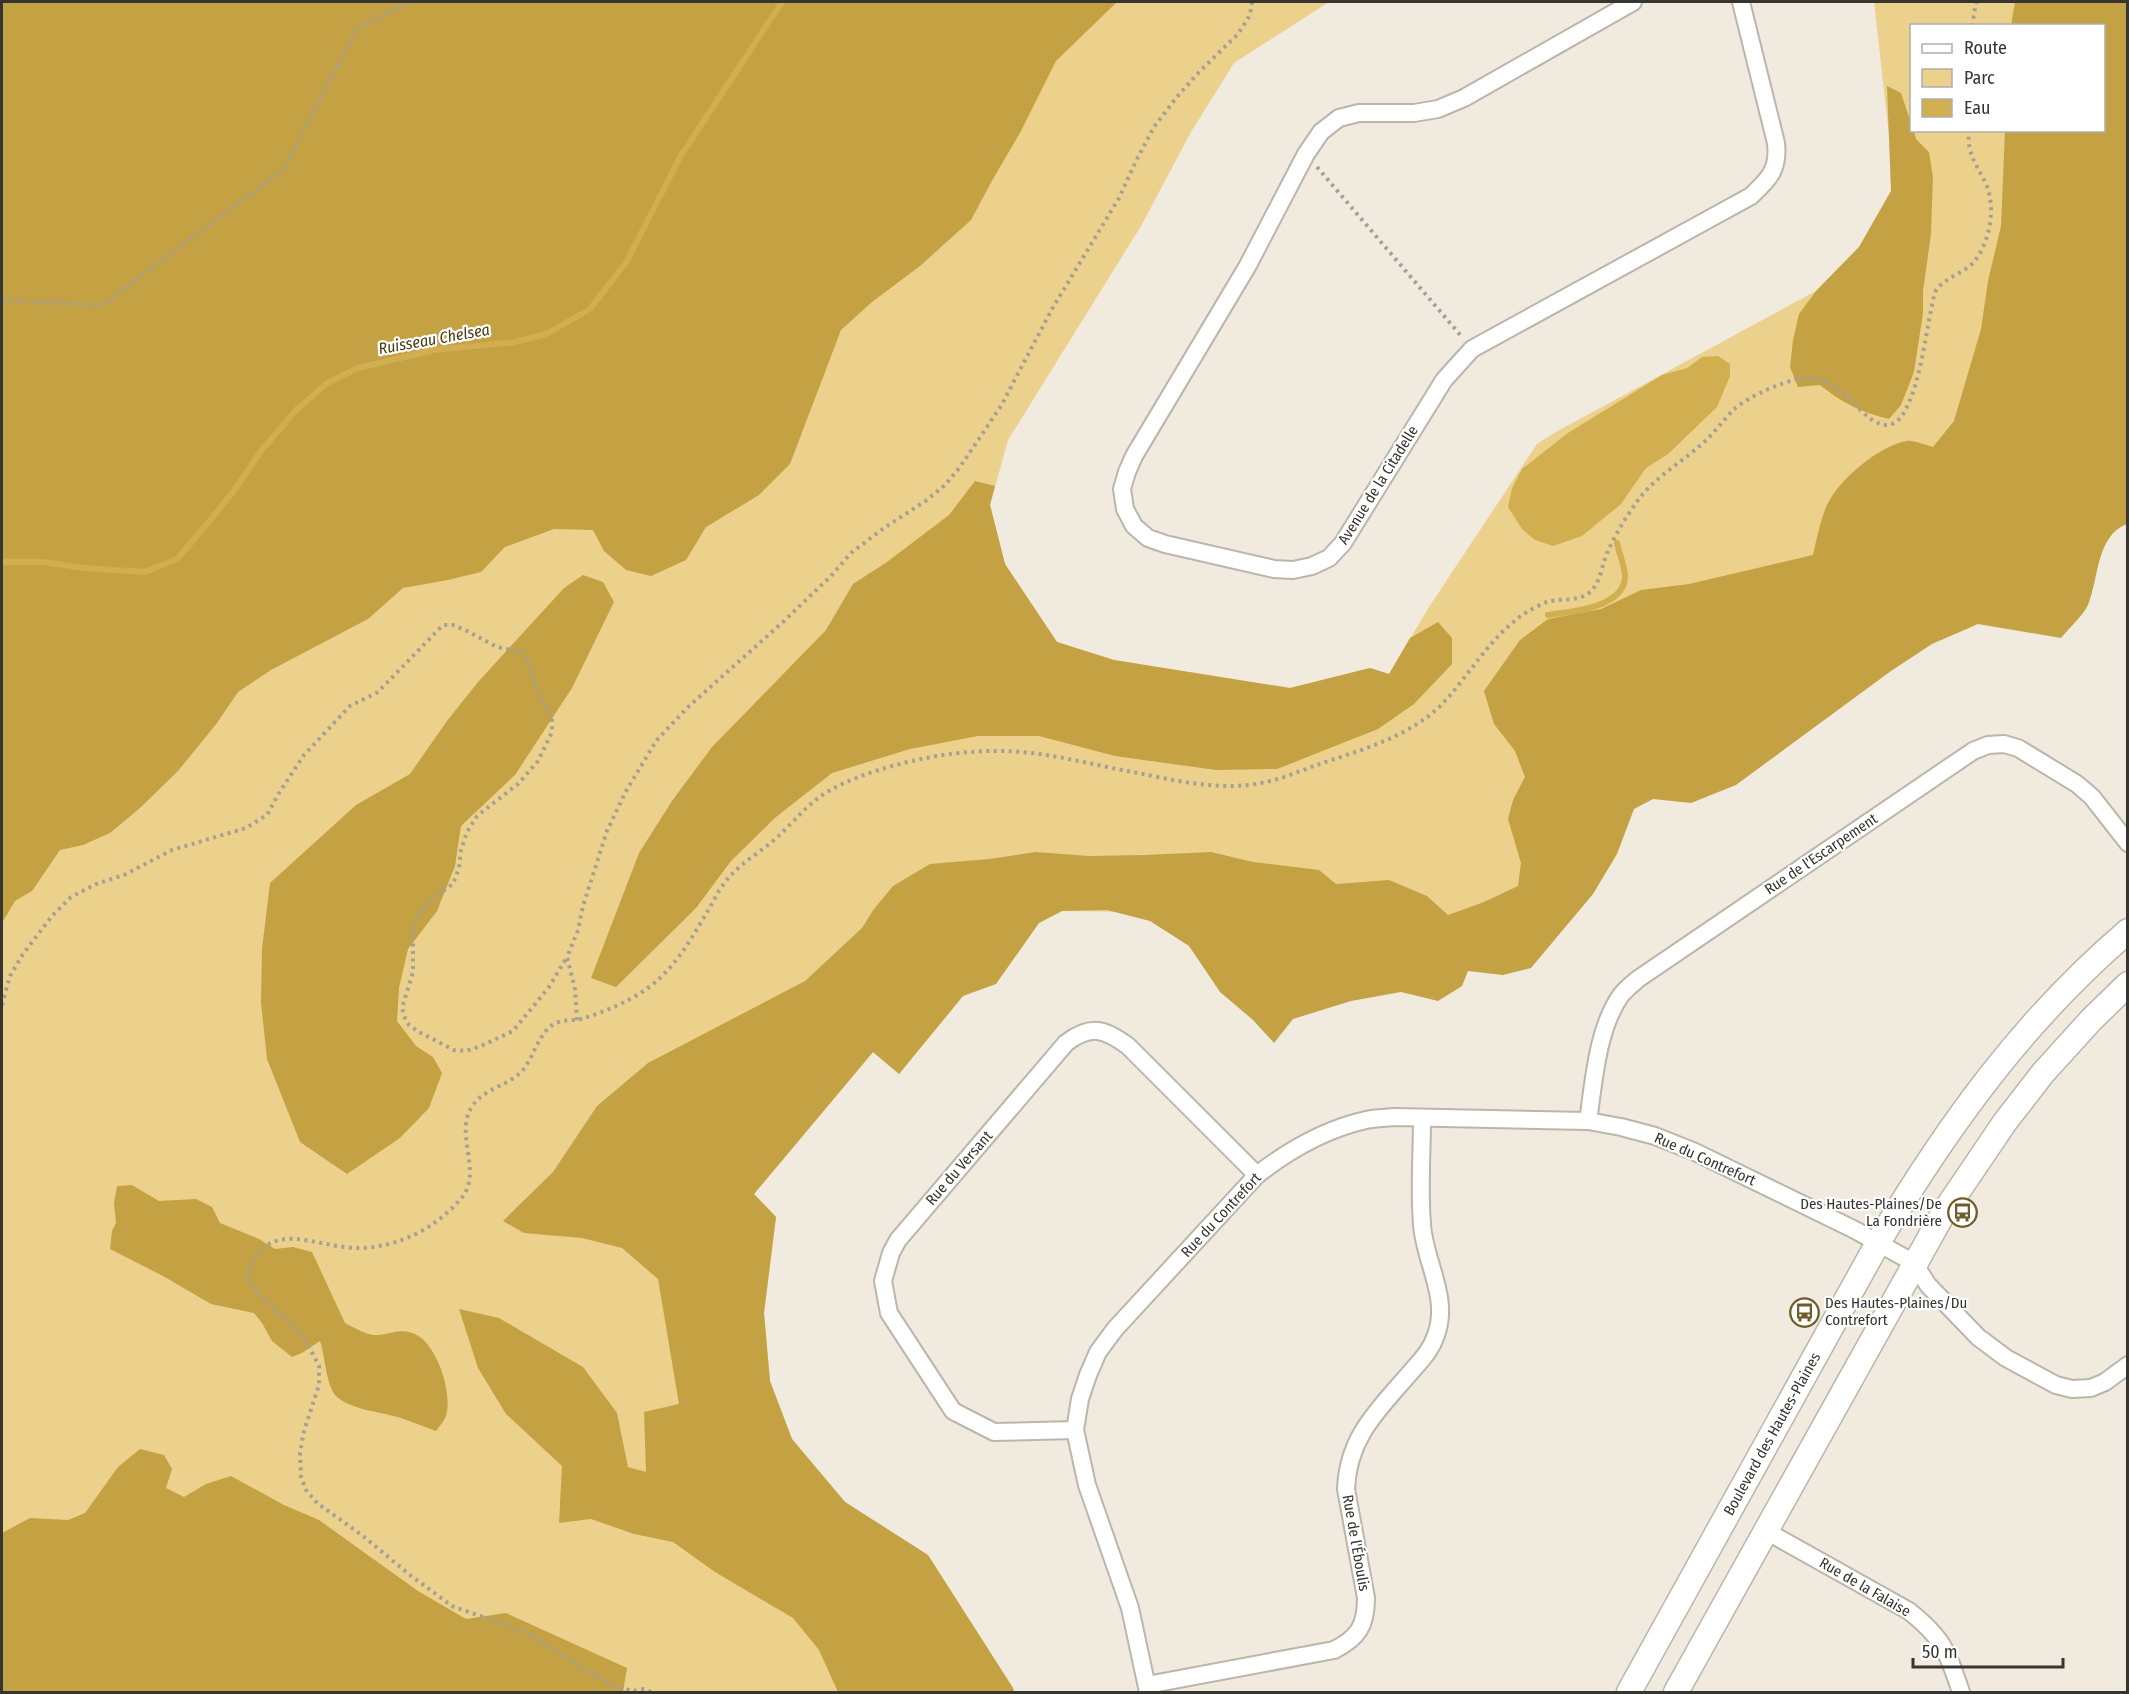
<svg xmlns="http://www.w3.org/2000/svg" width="2129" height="1694" font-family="'Fira Sans Condensed',sans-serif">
  <rect width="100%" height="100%" fill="#f0ebde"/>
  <path fill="#ecd18d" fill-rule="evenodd" d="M782,2H1329L1234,63L1191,132L1141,226L1008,440L990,505L1005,564L1057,642L1114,660L1290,688L1370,668L1389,674L1429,607L1537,444L1554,433L1816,291L1859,247L1891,191L1890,144L1874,2H2127V483L1997,614L1933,635L1626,801L1503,975L1187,934L1132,912L1062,911L1039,923L963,996L899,1074L873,1052L754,1194L776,1217L764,1313L770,1381L792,1439L845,1502L928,1555L1013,1688L1014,1692H2V562ZM1912,26H2104V130H1912Z"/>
  <g fill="#c4a142">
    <path d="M2,2H1117L1056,61L1021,131L993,179L971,220L920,266L872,302L841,330L790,464L759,495L706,527L686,560L651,576L626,570L604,551L593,530L554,529L505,547L481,572L448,580L403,588L368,619L271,670L238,692L217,723L178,771L140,808L110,833L83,845L60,850L32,891L15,901L2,923Z"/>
    <path d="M2015,2H2127V524C2096,536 2099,578 2088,605C2082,617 2069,628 2061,638L1978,624L1932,644L1891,671L1736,785L1691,803L1653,799L1634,809L1617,854L1593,894L1531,968L1503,975L1468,971L1462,986L1438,1001L1401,992L1351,1001L1293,1019L1274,1043L1253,1020L1220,992L1189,946L1150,921L1107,910L1062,911L1039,923L996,984L963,996L899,1074L873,1052L754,1194L776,1217L764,1313L770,1381L792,1439L845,1502L928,1555L1013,1688L1014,1692H838L819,1650L793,1618L715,1572L673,1542L634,1534L591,1519L559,1523L562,1466L506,1414L478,1368L459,1309L499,1318L583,1367L617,1413L628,1467L646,1472L644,1412L679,1404L658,1279L622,1248L582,1238L524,1233L503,1221L553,1172L597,1106L648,1063L805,981L862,928L874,909L893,886L930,864L989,859L1036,852L1088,856L1146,855L1211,852L1253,862L1319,870L1336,884L1389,880L1427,896L1448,915L1484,902L1518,886L1521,863L1508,819L1513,800L1525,777L1515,751L1494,724L1484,691L1520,640L1548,619L1601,609L1641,590L1689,584L1813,555C1817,538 1820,521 1827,505C1839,480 1877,447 1906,441C1914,440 1925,445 1933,447L1954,421L1981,329L1988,281L2001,226L2005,131L2104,130V26L2011,25Z"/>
    <path d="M1887,86L1901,93L1911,123L1912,130L1914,131L1916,139L1929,152L1933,177L1931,234L1923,291V313L1914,372L1901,405L1889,419C1862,413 1841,402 1820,385L1798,387L1790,367L1793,340L1799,314L1816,291L1859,247L1891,191Z"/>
    <path d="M975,481L995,486L990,505L1005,564L1057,642L1114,660L1290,688L1370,668L1389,674L1410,638L1438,622L1452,638V664L1414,704L1378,729L1277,769L1216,770L1115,756L1039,736H978L910,749L832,773L776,817L731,861L696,908L616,987L591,978L639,853L672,801L712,747L826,630L853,584L887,562L949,515Z"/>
    <path d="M583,575L603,582L614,602L572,688L515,775L461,826L455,866L437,911L408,949L399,988L397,1021L416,1046L433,1057L442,1073L429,1108L400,1138L347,1174L300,1142L267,1059L261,1003L262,949L270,883L356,805L410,774L447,721L478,682L564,588Z"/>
    <path d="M132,1185L159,1201L196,1199L212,1207L220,1223L259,1239L275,1249L293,1247L312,1252L345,1323C353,1327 366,1335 375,1335C389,1335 400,1327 415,1334C437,1344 453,1393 446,1416C444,1421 439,1427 436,1431C424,1427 413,1422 401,1418C383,1412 349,1410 335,1395C326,1383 325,1356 320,1341L302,1353L292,1357L272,1341L262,1323L254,1313L211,1304L163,1276L110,1249L112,1231L116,1223L114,1203L117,1186Z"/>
    <path d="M140,1449L164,1455L172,1469L166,1488L184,1497L206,1484L231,1476L284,1505L319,1520L418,1591L466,1619L506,1613L627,1668L623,1692H2V1533L30,1518L68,1520L85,1513L118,1467Z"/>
  </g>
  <path fill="#d1ae50" d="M1718,356L1730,364V376L1717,407L1668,454L1646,468L1621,504L1582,536L1553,546L1535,540L1522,529L1508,507L1512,488L1522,469L1568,433L1662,375L1687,368L1702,357Z"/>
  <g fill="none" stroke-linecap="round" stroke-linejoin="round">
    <g stroke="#d1ae50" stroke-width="6">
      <path d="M2,562H43L84,568L145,572L177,559L203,529L236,488L261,451L296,410L327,383L358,368L434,350L515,342L546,334L590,309L627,261L680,157L782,2"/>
      <path d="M1548,615C1571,612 1621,608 1625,579C1626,568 1619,554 1617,543"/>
    </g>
    <defs>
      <g id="street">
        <path d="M1633,2L1464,98L1438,109L1414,113H1359L1339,118L1321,132L1306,154L1247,267L1134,456L1127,472L1122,489L1125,509L1134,526L1148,538L1165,544L1274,569L1293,570L1312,566L1329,558L1343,543L1444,380L1472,349L1751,196C1769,179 1779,170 1776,143L1741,2"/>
        <path d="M1588,1121C1594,1081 1597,1029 1621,995C1626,989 1632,984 1638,979L1973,751L1988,745L2004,744L2018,748L2077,784L2092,797L2128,843"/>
        <path d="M1075,1430L994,1432L953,1411L889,1313L883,1281L891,1253L898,1240L1066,1043C1091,1024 1105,1029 1128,1046L1257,1175"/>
        <path d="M1766,1531L1909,1611C1944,1639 1947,1651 1961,1692"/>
        <path d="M1147,1685L1334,1650C1358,1638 1366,1626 1366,1598L1346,1489C1348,1437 1378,1410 1410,1373C1421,1360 1431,1351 1436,1335C1450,1297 1424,1261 1422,1224C1419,1189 1422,1153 1422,1119"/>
        <path d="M1148,1692L1130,1608L1087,1485L1075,1430L1080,1399L1088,1375L1098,1352L1115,1329L1257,1175C1289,1150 1326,1129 1366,1120C1375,1118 1385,1118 1395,1117L1588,1121L1621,1127L1655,1136L1695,1152L1855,1230L1914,1263L1928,1285L1978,1337L2006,1358L2056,1385L2072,1389L2091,1388L2105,1382L2128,1365"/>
      </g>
      <g id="secondary">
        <path d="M1629,1692L1879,1241C1948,1125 2024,1020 2128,931"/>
        <path d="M1676,1692L1944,1212L2005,1122L2043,1073L2092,1019L2128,984"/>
      </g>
    </defs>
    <use href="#street" stroke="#bbb6a9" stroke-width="20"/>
    <use href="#secondary" stroke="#bbb6a9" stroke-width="27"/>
    <g stroke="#a4a096" stroke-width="4" stroke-dasharray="3 4.5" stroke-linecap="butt">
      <path d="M1972,26L1976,2"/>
      <path d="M1317,167L1462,337"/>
      <path d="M2,300L102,305L284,169L357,28L410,2"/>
      <path d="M2,1005L10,976L23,954L52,916L71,897L96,884L124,875L172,850L246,828L267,815L279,793L304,755L350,706L378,692L443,625H453L463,629L497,647L522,652L528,660L536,688L552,718V732L538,761L518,784L477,816L467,832L461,850L459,868L453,884L431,899L419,914L413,927V972L402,1008L405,1018L409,1025L419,1032L454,1050L466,1051L481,1046L513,1031L549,987L567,957"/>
      <path d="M577,1020L575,989L567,957L578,930L583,906L607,831L625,793L656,741L687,708L784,621L831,576L851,553L884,528L927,500L945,485L960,467L1001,406L1052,309L1119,198L1136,161L1154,127L1176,98L1199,72L1238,34L1250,15L1252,2"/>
      <path d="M651,1692L644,1689L632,1691L613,1685L588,1672L528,1633L452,1606L410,1575L363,1536L317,1503L306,1490L301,1477L300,1453L304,1431L319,1385V1366L304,1337L255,1290L247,1277C266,1214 313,1248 359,1248C384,1248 413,1238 433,1224C444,1216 458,1204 465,1193C480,1166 454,1132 473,1105C485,1089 505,1086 519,1074C535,1060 537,1029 559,1022C566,1019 574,1021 581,1019C608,1011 640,997 660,978C679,960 693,936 706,914C712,905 716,894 723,885C736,866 756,855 773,841C799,818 808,800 842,784C886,764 946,751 994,751C1043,750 1091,765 1138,773C1177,781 1221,791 1261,783C1279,780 1297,772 1314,766C1359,750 1410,738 1444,702C1471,673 1492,634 1527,612C1530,610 1543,603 1547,602C1561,598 1579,602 1590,592C1601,582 1602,564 1608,551C1615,535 1626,517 1636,503C1653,478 1681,463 1703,443C1714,433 1723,421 1733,410C1747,397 1795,374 1815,378C1826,381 1835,387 1844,394C1860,408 1886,445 1905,411C1922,379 1926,328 1935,292C1946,275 1965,275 1977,258C1991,237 1996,204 1985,182C1975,162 1967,154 1969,130"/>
    </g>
    <use href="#street" stroke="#fff" stroke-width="16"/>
    <use href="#secondary" stroke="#fff" stroke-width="24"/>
  </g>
  <defs>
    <symbol id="bus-ring" viewBox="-11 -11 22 22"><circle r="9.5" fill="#fff" stroke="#6f5c2a" stroke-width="1.5"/><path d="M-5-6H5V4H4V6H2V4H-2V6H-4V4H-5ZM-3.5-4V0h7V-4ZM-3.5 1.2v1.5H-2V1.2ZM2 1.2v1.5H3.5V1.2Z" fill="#6f5c2a"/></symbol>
  </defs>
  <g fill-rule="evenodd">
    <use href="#bus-ring" x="1946" y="1196" width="33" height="33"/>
    <use href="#bus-ring" x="1788" y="1296" width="33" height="33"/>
  </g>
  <g text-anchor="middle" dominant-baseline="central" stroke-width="4.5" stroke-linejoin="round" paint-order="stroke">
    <g font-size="15" fill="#373530" stroke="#fff">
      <text transform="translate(1378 485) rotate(-58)">Avenue de la Citadelle</text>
      <text transform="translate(1821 854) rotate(-34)">Rue de l'Escarpement</text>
      <text transform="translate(1705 1159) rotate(24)">Rue du Contrefort</text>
      <text transform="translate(959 1168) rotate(-49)">Rue du Versant</text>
      <text transform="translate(1221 1215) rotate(-47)">Rue du Contrefort</text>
      <text transform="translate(1772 1434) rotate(-61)">Boulevard des Hautes-Plaines</text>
      <text transform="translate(1356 1543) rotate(80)">Rue de l'Éboulis</text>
      <text transform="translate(1865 1587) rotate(30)">Rue de la Falaise</text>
    </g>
    <g font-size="15" fill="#373530" stroke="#fff" text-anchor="end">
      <text x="1942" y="1204">Des Hautes-Plaines/De<tspan x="1942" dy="17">La Fondrière</tspan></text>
      <text x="1825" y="1303" text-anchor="start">Des Hautes-Plaines/Du<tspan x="1825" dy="17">Contrefort</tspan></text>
    </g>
    <g font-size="16" font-style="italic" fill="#483911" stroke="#fff">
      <text transform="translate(434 339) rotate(-10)">Ruisseau Chelsea</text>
    </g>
  </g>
  <rect width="2129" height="1694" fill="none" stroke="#373530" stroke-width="6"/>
  <rect x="1910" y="24" width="195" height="108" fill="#ffffff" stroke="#afaeac" stroke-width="1.5"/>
  <rect x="1922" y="44" width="30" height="9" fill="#ffffff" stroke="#afaeac" stroke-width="1.5"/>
  <text x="1964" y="54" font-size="18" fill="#373530">Route</text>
  <rect x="1922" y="69" width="30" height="18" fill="#ecd18d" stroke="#afaeac" stroke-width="1.5"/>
  <text x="1964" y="84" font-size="18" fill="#373530">Parc</text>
  <rect x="1922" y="99" width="30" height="18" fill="#d1ae50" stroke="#afaeac" stroke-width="1.5"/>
  <text x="1964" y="114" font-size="18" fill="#373530">Eau</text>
  <path d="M1913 1658v9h150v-9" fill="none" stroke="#373530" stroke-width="3"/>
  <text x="1922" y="1658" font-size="18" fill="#373530" stroke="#ffffff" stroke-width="4.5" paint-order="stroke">50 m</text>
</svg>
